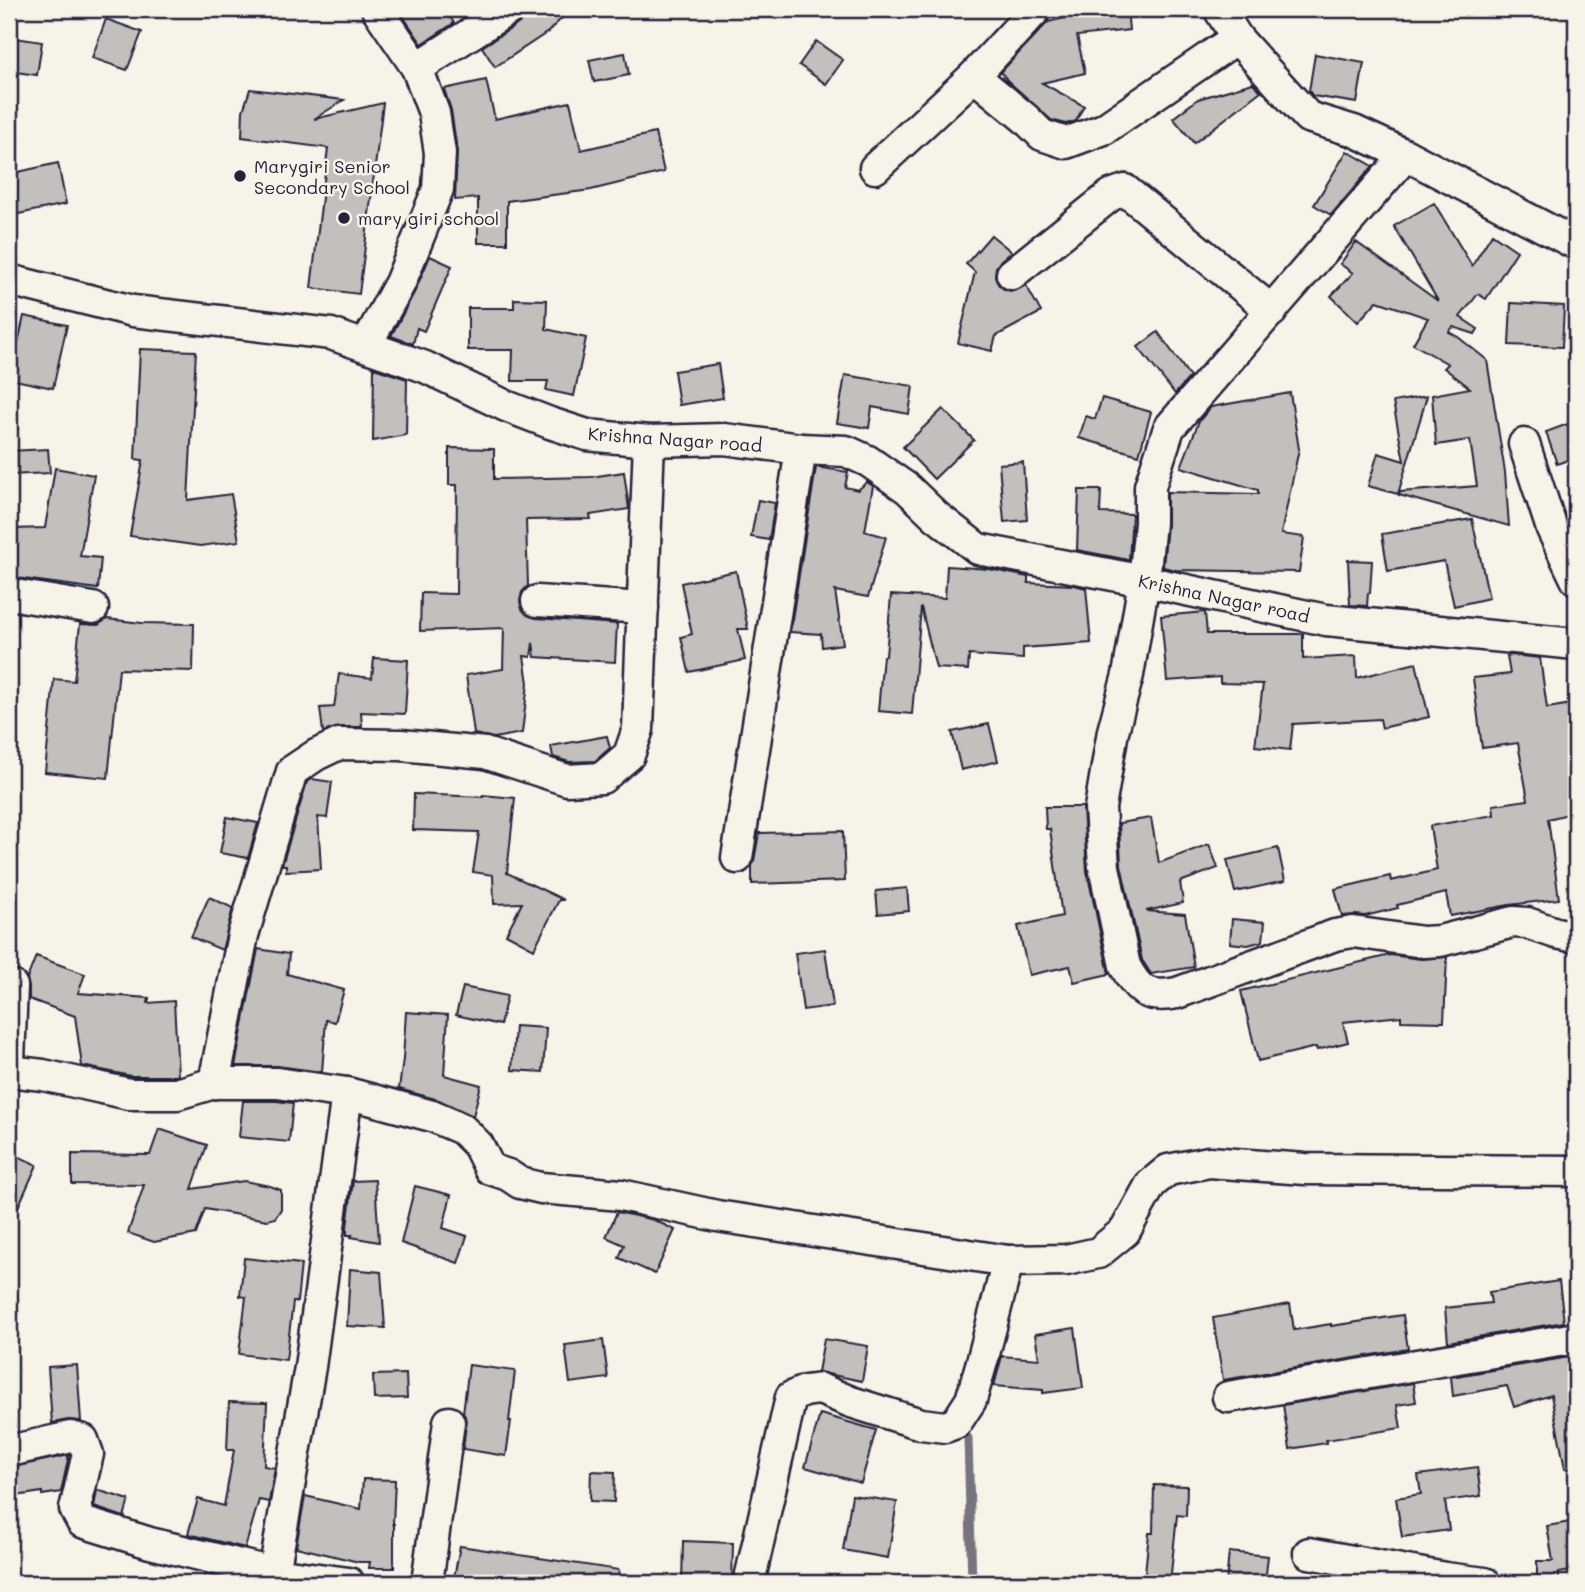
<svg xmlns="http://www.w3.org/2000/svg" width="1585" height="1592" font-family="Mali,sans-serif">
  <rect width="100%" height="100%" fill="#f7f3e8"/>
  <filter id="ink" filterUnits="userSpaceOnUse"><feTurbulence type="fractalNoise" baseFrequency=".0143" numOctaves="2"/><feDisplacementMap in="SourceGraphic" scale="14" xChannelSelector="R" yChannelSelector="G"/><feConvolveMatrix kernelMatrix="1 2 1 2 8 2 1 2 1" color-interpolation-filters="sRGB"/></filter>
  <g filter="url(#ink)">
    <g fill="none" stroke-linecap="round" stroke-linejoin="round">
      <path stroke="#76747f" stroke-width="9" d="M968,1438L972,1583"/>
    </g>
    <g fill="#c2bfbd" stroke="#22223b" stroke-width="2">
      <path d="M398,9H445L454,23L422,44Z"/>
      <path d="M530,9H571L548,32L495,67L482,47L518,24L524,18L526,11Z"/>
      <path d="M1081,9H1127L1129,30L1077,36L1085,73L1042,83L1084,106L1076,121L1066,124L1051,120L1008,81L1001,72L1048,22L1081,14Z"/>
      <path d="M106,19L142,32L127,70L92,58Z"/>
      <path d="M9,37L42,42L37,75L9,71Z"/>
      <path d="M816,41L843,60L826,84L799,65Z"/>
      <path d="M625,53L629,75L594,82L589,60Z"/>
      <path d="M1315,54L1364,63L1357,103L1313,96L1309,91Z"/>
      <path d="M486,80L495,119L570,102L581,150L655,133L664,172L591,190L507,201V243H478V198L455,200L457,150L451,110L444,89Z"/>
      <path d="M1253,83L1261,91L1194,143L1173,118L1198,99Z"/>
      <path d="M250,89L344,100L314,119L383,103L359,294L311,288L328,148L242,137L243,111Z"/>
      <path d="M1347,151L1373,166L1331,215L1314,205Z"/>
      <path d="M58,163L66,204L9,216V174Z"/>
      <path d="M1434,203L1472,266L1492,234L1517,251L1486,299L1478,294L1460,317L1478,329L1475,334L1453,327L1449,332L1458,337L1487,360L1505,472L1509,526L1399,495L1400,492L1477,486L1470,440L1436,445L1432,395L1470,388L1444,368L1448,364L1413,344L1428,318L1377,301L1358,322L1331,296L1353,273L1340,264L1356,242L1438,301L1394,226Z"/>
      <path d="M991,235L1012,252L1001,260L996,267L995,276L998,284L1005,290L1014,291L1026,285L1041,312L996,336L992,351L958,343L975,272L966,264Z"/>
      <path d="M430,256L452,266L424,331L417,328L413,344L391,336L415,291Z"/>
      <path d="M514,299L547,300L546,329L586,338L574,396L546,390L548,381H512L513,350H468V308H514Z"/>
      <path d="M1511,303L1564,306L1562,347L1509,345Z"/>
      <path d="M24,316L67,325L53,388L10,379Z"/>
      <path d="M1158,332L1190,377L1175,394L1138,347Z"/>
      <path d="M140,349L196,351L188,500L231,494L239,541L200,546L130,536L143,460L135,459Z"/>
      <path d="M718,364L723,398L679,405L674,371Z"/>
      <path d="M374,368L407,379L406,435L373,441Z"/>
      <path d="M845,375L913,386L909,414L872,407L869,428L837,423Z"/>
      <path d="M1290,393L1299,449L1281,534L1304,537L1299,572L1176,570L1163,567L1167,525V492L1258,494V490L1181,467L1199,421L1211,407Z"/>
      <path d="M1427,396L1398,494L1368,486L1378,453L1404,461L1393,402Z"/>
      <path d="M1102,398L1151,412L1139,455L1079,438L1086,416L1095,419Z"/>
      <path d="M943,409L974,440L934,479L903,447Z"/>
      <path d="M1576,421V457L1557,464L1546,432Z"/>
      <path d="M449,448L494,449V479L591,477L624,472L629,509L590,515L591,519L526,520L528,586L522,592L520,601L522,609L527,615L536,618L617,624L615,662L535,657L533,643L531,657L524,656L528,683L522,733L494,738L474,734L466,675L503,669L504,628L420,631L421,593L456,594L457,485H449Z"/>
      <path d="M48,449L50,473L9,475V451Z"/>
      <path d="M1023,462L1027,520L1004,522L999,464Z"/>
      <path d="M816,467L848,472L845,487L858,490L867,482L873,486L865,531L886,537L868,597L835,591L843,644L822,647L821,634L790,632Z"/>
      <path d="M55,468L94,475L80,556L101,558L98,589L9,577V544L14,545L13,529L45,528Z"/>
      <path d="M1079,490H1101L1100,513L1132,514L1129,560L1077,550Z"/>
      <path d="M758,500L775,503L769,540L751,537Z"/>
      <path d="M1472,519L1489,598L1454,606L1444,561L1388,571L1382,534Z"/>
      <path d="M1348,560L1372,561L1370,593H1368L1367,606L1350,605Z"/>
      <path d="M947,566L989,569L1028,577V583L1074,585L1086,588L1091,643L1023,648V659L969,655L968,670L936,668L921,607L912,714L878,711L883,656H886L891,595L945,598Z"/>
      <path d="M736,571L748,629H738L745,660L689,672L681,637L692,634L681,583Z"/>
      <path d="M1205,612L1207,634H1303V659L1356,656L1357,678L1416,663L1429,717L1382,728L1380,719L1293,724L1290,750L1255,746L1263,684L1220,683V677L1167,681L1161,616Z"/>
      <path d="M107,619L142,623L194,624L193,671L119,669L108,778L45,772L54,679L74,681L80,624L98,625Z"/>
      <path d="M1510,655L1540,658L1547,708L1572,704L1576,735V812L1548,819L1559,899L1509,905L1450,916L1446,893L1397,905L1398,908L1365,916L1355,915L1342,916L1335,889L1390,876L1391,881L1437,870L1430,826L1494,815L1493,805L1528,800L1518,743L1482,748L1473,678L1510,674L1507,656Z"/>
      <path d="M374,658L408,660L405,714L361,712L362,727H339L323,732L320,708L334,707L339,674L372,678Z"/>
      <path d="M989,724L998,761L961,770L952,732Z"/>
      <path d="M607,736L610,748L595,761L569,762L553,757L551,746Z"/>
      <path d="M312,779L332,782L327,818L318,817L321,869L286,871V865H282L307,782Z"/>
      <path d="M414,794L483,797V795L515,798L507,873L564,900H559L534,949L506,934L522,903L494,904L493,875L473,872L479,832L413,830Z"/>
      <path d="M1045,807H1083L1087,871L1109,974L1074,982L1070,966L1029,975L1018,926L1062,916L1050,829H1046Z"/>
      <path d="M227,817L258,823L248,858L220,853Z"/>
      <path d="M1151,818L1159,863L1209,844L1218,868L1180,882L1183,903L1146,911L1185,914L1194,967L1151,974L1142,960L1121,865L1119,823Z"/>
      <path d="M843,831L845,881L752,884V866L754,861L759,833Z"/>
      <path d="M1278,848L1285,881L1235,892L1227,860Z"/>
      <path d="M907,888L909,911L878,914L876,891Z"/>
      <path d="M209,897L233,908L222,950L191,937Z"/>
      <path d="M1232,919L1265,922L1263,941L1248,945L1230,943Z"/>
      <path d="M258,949L289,954L287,974L344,990L335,1022L326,1020L322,1072L277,1066H235Z"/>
      <path d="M825,949L833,1006L803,1010L795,953Z"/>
      <path d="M1390,955L1421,959L1447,957L1444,1022L1401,1021V1016L1343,1022L1348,1042L1317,1050L1316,1047L1258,1061L1241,991Z"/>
      <path d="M36,956L85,974L78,993L149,998L148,1003L174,1001L178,1076H131L82,1066L75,1016L29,999V987L27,979Z"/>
      <path d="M463,987L507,996L500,1025L456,1015Z"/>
      <path d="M406,1012L448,1015L444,1075L481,1085L473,1116L439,1100L399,1089L403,1059Z"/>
      <path d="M515,1026L546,1028L543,1072L512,1070Z"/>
      <path d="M243,1101H276L293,1103L289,1142L239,1137Z"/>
      <path d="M159,1129L207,1145L192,1189L244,1181L270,1186L281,1190V1209L275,1218L267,1220L205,1209L196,1234L154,1242L128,1233L144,1185L72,1184V1154L150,1155Z"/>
      <path d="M9,1152L37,1165L9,1227Z"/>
      <path d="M375,1180L379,1242L351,1237L352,1235H347V1227L353,1181Z"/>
      <path d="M415,1186L451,1195L443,1228L467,1236L458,1263L401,1243Z"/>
      <path d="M617,1212L654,1220L675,1230L655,1274L619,1258L624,1245L606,1237Z"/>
      <path d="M244,1258L301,1264L297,1302H293L286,1360L239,1354L246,1297L240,1296Z"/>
      <path d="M350,1269L381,1272L385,1328L347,1326Z"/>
      <path d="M1559,1281L1564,1322L1448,1342L1445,1308L1491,1303L1489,1292Z"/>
      <path d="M1290,1304L1294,1330L1331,1324V1326L1403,1315L1408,1349L1223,1380L1213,1318Z"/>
      <path d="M1075,1328L1083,1388L1043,1393V1390L994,1386L1002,1356L1039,1359L1035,1334Z"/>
      <path d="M824,1339L868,1346L862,1381L818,1372Z"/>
      <path d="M603,1340L608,1378L570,1383L565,1345Z"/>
      <path d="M1570,1357L1576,1396V1468L1565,1469L1551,1395L1514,1407L1507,1386L1453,1396L1451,1377Z"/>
      <path d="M77,1365L81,1421L68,1420L52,1423L48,1367Z"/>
      <path d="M469,1365L515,1371L509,1421H511L506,1456L463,1449L466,1424L465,1416L463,1413Z"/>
      <path d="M406,1374L407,1398L374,1399L373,1375Z"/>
      <path d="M1413,1383L1416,1402L1397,1405L1401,1428L1326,1440V1443L1290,1449L1283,1405Z"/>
      <path d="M229,1402L267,1403L264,1466L275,1468L269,1502L259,1500L245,1548L188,1534L198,1499L224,1506L234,1450H227Z"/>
      <path d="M820,1414L876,1430L861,1483L805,1467Z"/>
      <path d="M69,1455L61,1492L42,1495V1492L9,1497V1468Z"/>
      <path d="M1477,1467L1481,1496L1445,1501L1449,1530L1402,1537L1396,1498L1421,1494L1418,1475Z"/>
      <path d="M591,1471L615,1472L614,1502L590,1501Z"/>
      <path d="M363,1479L395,1480L393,1524H394V1568H369L370,1562H359L296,1547L305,1496L361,1509Z"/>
      <path d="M1154,1485L1187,1486L1186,1516L1177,1515L1170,1583H1144L1149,1533H1153Z"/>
      <path d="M97,1490L129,1500L124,1517L94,1507Z"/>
      <path d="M852,1495L897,1502L888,1558L843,1550Z"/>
      <path d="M1576,1521V1570L1559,1573V1583H1537V1561H1553L1547,1526Z"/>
      <path d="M683,1541L733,1543L732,1583H682Z"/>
      <path d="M460,1546L619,1570L618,1583H453Z"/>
      <path d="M1229,1552L1268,1556L1265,1583H1226Z"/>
      <path d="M205,1574L236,1582L235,1583H201Z"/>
    </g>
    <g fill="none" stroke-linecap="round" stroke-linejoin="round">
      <defs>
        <g id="minor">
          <path d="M377,9L417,68L509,9"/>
          <path d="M1219,9L1237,38L1308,117L1354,131L1406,155L1576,244"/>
          <path d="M974,76L1026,119L1042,135L1066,143L1104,129L1237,38"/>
          <path d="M1406,155L1169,428L1150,486V523L1144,581L1128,675L1113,731L1100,808L1104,867L1125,966C1138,991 1148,999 1177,993L1335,935L1353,932L1423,942L1440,941L1513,922L1527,923L1556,933L1576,937"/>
          <path d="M875,168L974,76L1036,9"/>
          <path d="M1012,274L1111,195L1125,190L1272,311"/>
          <path d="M9,280L133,311L331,334L425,367L506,406L550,423L587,435L649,441L724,439L801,449L846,451L868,461L908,489L936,516L978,549L1144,581L1326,620L1576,644"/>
          <path d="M366,345L400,283L438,189L440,153L434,113L417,68"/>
          <path d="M1524,444L1552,529L1576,579"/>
          <path d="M9,594L93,608"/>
          <path d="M537,601L643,608"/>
          <path d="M737,858L801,449"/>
          <path d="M9,985L12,986L9,1061"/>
          <path d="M9,1071L43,1075L129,1094H177L214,1083H277L347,1093L432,1116L462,1129L478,1145L490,1169L508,1175L520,1183L541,1188L621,1195L717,1216L1008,1261L1066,1260L1098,1253L1125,1231L1151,1184L1168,1170L1209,1162L1305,1169L1576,1171"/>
          <path d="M214,1083L243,935L292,771L316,755L339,744L401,745L485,753L567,780L602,778L629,755L638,729L649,441"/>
          <path d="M347,1093L310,1367L274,1573L349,1583"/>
          <path d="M1228,1397L1576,1338"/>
          <path d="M9,1451L71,1437L83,1440L88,1454L75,1509L82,1522L150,1543L274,1573L272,1583"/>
          <path d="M1309,1553L1445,1578L1485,1583"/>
          <path d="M427,1583L449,1422"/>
          <path d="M749,1583L791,1397L805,1391L820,1389L851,1402L921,1424L945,1427L956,1423L971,1400L983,1358L1008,1261"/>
        </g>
      </defs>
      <use href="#minor" stroke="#22223b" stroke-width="35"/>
      <use href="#minor" stroke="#f7f3e8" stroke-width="30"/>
    </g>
  </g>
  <g fill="#22223b" stroke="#f7f3e8" stroke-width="2.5">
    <circle cx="240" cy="176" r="7"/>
    <circle cx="344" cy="218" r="7"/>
  </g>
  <g text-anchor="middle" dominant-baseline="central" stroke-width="5" stroke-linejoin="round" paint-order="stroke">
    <g font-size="18" fill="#22223b" stroke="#f7f3e8" text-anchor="start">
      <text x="254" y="166">Marygiri Senior<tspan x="254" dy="21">Secondary School</tspan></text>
      <text x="358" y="218">mary giri school</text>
    </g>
    <g font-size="18" fill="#22223b" stroke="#f7f3e8">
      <text transform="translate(675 439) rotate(4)">Krishna Nagar road</text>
      <text transform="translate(1224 598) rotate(12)">Krishna Nagar road</text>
    </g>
  </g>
  <rect width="1585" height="1592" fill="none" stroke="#f7f3e8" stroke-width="35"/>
  <rect x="18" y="18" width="1550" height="1557" fill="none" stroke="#22223b" stroke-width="2.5" filter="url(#ink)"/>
</svg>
